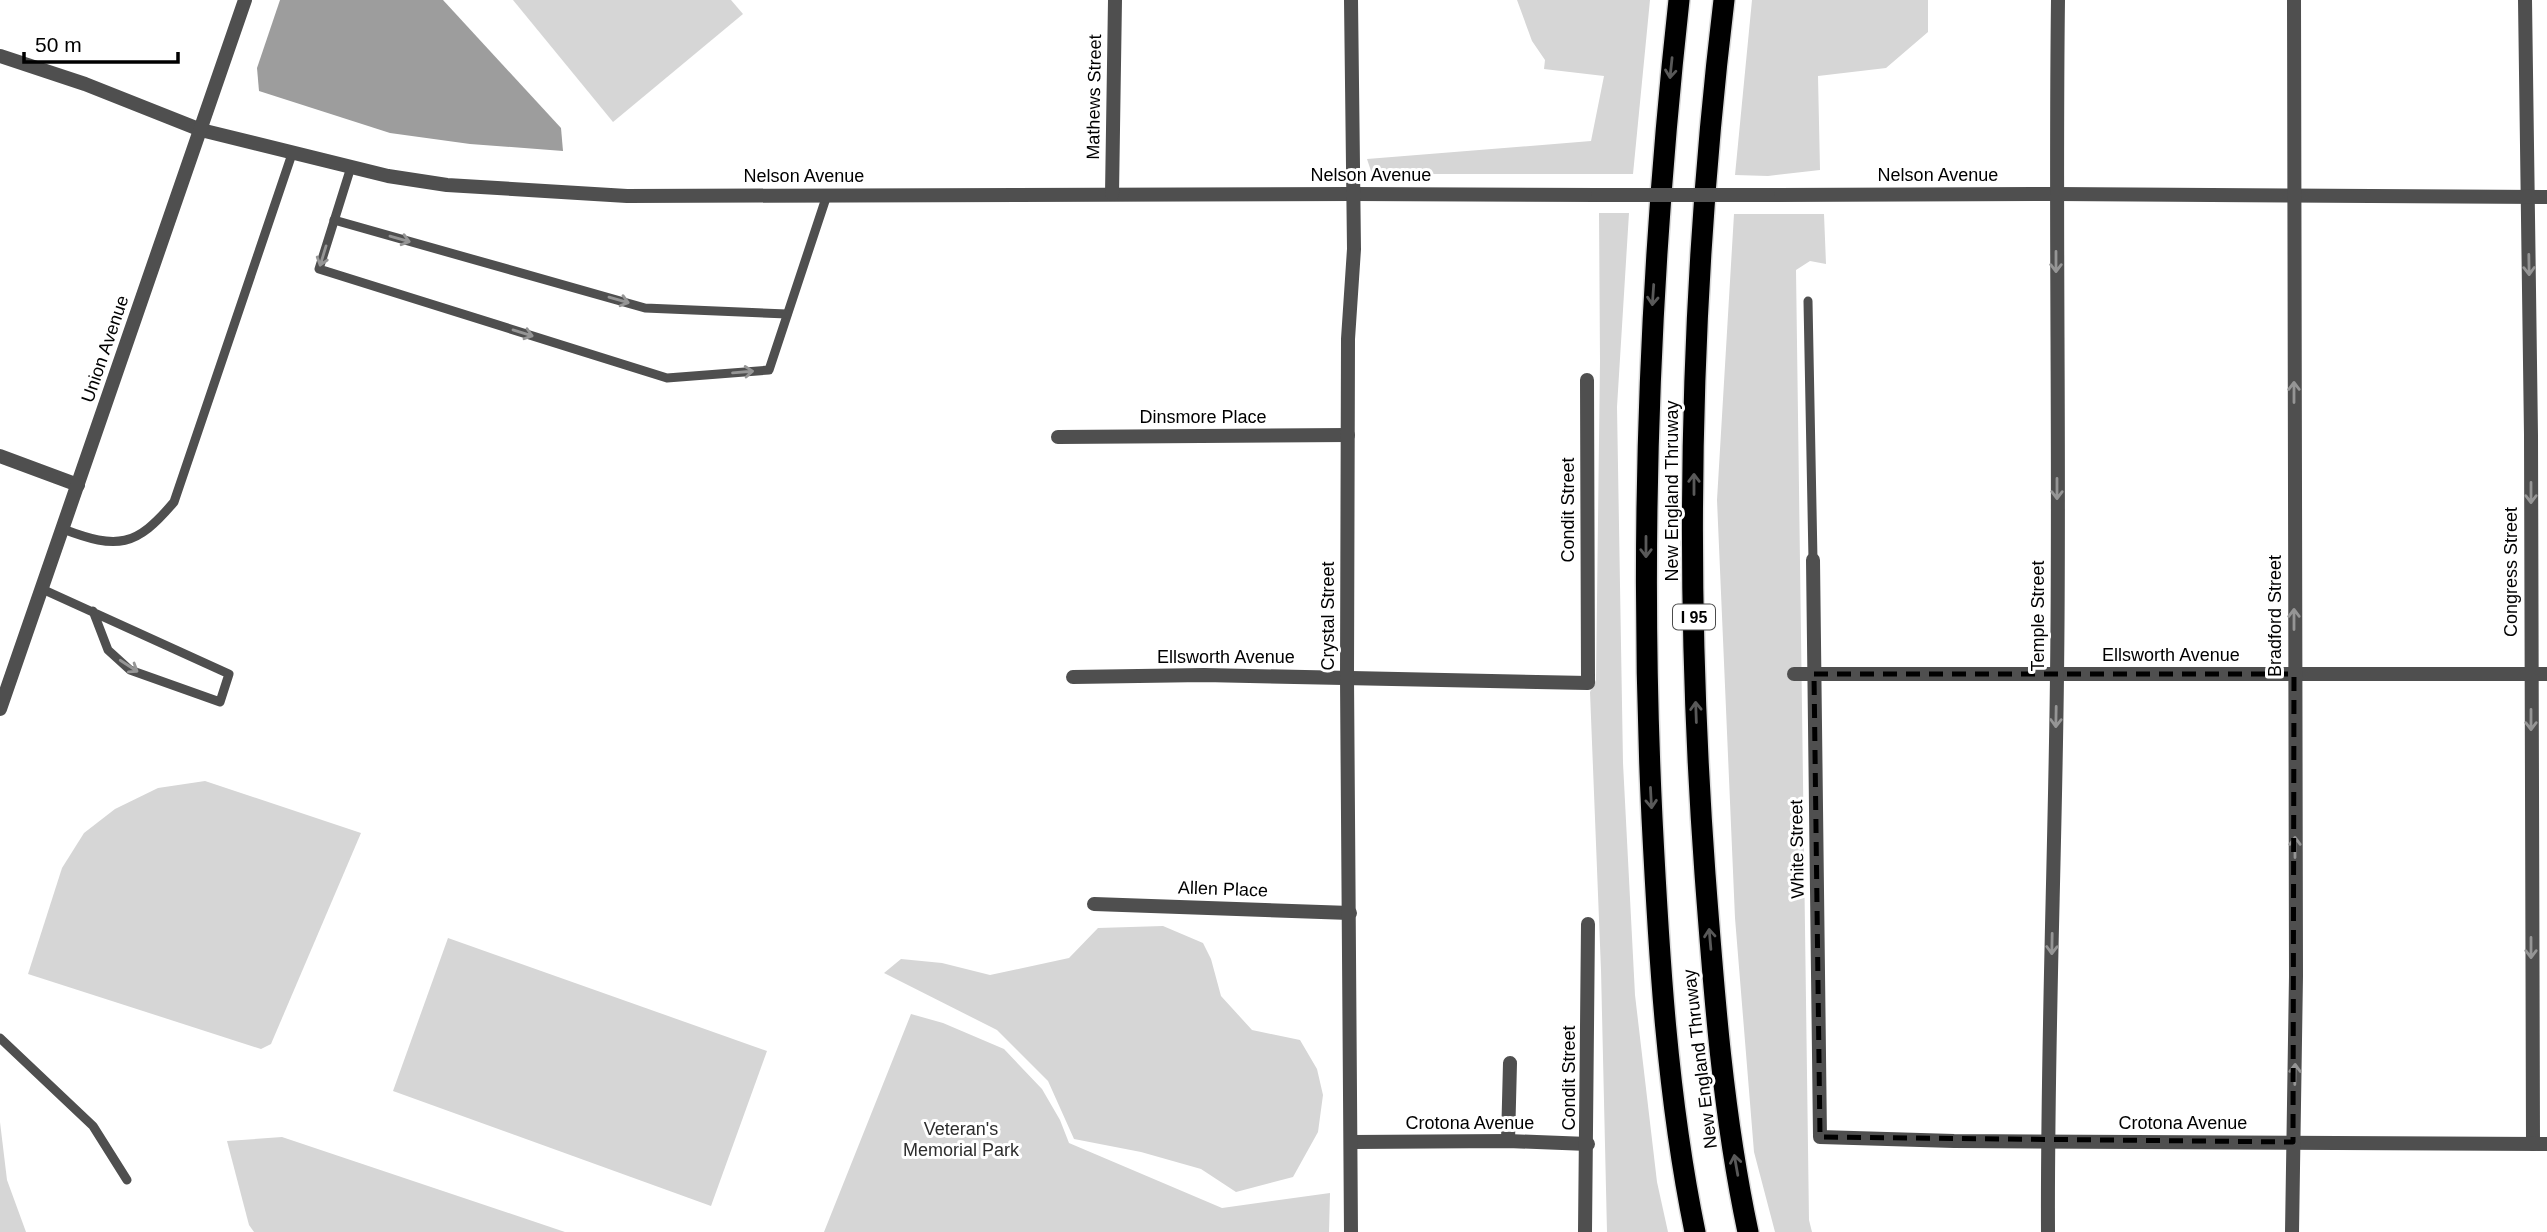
<svg xmlns="http://www.w3.org/2000/svg" width="2547" height="1232" font-family="Helvetica,sans-serif">
  <rect width="100%" height="100%" fill="#fff"/>
  <g fill="#d6d6d6">
    <path d="M513,0H731L743,14L613,122Z"/>
    <path d="M1517,0H1650L1633,174H1372L1367,159L1591,141L1604,76L1544,69L1545,60L1532,41Z"/>
    <path d="M1752,0H1928V32L1886,68L1818,76L1820,170L1768,176L1735,175Z"/>
    <path d="M1599,213H1629L1617,407L1623,763L1635,995L1657,1182L1668,1232H1607L1601,970L1590,692L1596,680L1600,361Z"/>
    <path d="M1734,214H1824L1826,264L1810,261L1796,270L1809,1220L1812,1232H1775L1754,1152L1735,918L1717,500Z"/>
    <path d="M205,781L361,833L271,1044L261,1049L28,974L62,868L84,833L115,809L158,788Z"/>
    <path d="M1163,926L1203,943L1211,959L1221,996L1252,1030L1300,1040L1317,1069L1323,1095L1318,1132L1293,1177L1236,1192L1201,1169L1141,1152L1074,1139L1048,1081L997,1030L884,973L901,959L942,963L990,975L1069,958L1098,928Z"/>
    <path d="M448,938L767,1051L711,1206L393,1091Z"/>
    <path d="M911,1014L943,1023L1004,1049L1042,1089L1060,1120L1069,1143L1222,1208L1330,1193L1329,1232H824Z"/>
    <path d="M0,1122L7,1180L26,1232H0Z"/>
    <path d="M282,1137L565,1232H254L249,1225L227,1141Z"/>
  </g>
  <path fill="#9d9d9d" d="M280,0H443L561,128L563,151L470,144L390,133L259,91L257,68Z"/>
  <g fill="none" stroke-linecap="round" stroke-linejoin="round">
    <defs>
      <g id="motorway">
        <path d="M1679,0C1649,272 1639,545 1652,818C1659,957 1667,1096 1695,1232"/>
        <path d="M1724,0C1689,289 1684,584 1705,874C1714,994 1723,1115 1748,1232"/>
      </g>
    </defs>
    <use href="#motorway" stroke="#dbdbdb" stroke-width="24"/>
    <g stroke="#4f4f4f" stroke-width="9">
      <path d="M351,167L319,269L667,378L769,370L827,195"/>
      <path d="M334,220L645,308L787,314"/>
      <path d="M1808,301L1813,560"/>
      <path d="M63,529C118,550 136,547 174,502L292,154"/>
      <path d="M42,589L229,674L220,702L130,670L108,650L93,611"/>
      <path d="M0,1038L93,1126L127,1180"/>
    </g>
    <g stroke="#4f4f4f" stroke-width="14">
      <path d="M2525,0L2531,435L2533,1144"/>
      <path d="M0,56L85,84L201,130L388,176L447,185L627,196L1353,194L1598,195"/>
      <path d="M1112,194L1115,0"/>
      <path d="M1768,195L2056,194L2547,197"/>
      <path d="M1058,437L1348,435"/>
      <path d="M0,456L78,485"/>
      <path d="M1813,560L1820,1137L1954,1141L2547,1144"/>
      <path d="M1794,674H2547"/>
      <path d="M1073,677L1204,675L1588,683L1587,380"/>
      <path d="M1094,904L1350,913"/>
      <path d="M1508,1141L1510,1063"/>
      <path d="M1352,1142L1508,1141L1588,1144"/>
      <path d="M1351,1232L1347,678L1348,339L1354,249L1351,0"/>
      <path d="M1585,1232L1588,924"/>
      <path d="M2048,1232C2047,1046 2055,861 2057,675C2060,450 2055,225 2058,0"/>
      <path d="M2292,1232L2296,976L2294,0"/>
    </g>
    <path stroke="#4f4f4f" stroke-width="14" d="M0,709L245,0"/>
    <use href="#motorway" stroke="#000" stroke-width="21"/>
    <path stroke="#4f4f4f" stroke-width="14" d="M1598,195H1768"/>
  </g>
  <defs><path id="oneway-shaft" d="M-6 0H5M1.5-3L5.5 0L1.5 3" fill="none" stroke-width="1.6" stroke-linecap="round" stroke-linejoin="round" transform="scale(1.75)"/></defs>
  <g stroke="#595959">
    <use href="#oneway-shaft" transform="translate(1671 68) rotate(96)"/>
    <use href="#oneway-shaft" transform="translate(1653 295) rotate(94)"/>
    <use href="#oneway-shaft" transform="translate(1694 484) rotate(-90)"/>
    <use href="#oneway-shaft" transform="translate(1646 547) rotate(90)"/>
    <use href="#oneway-shaft" transform="translate(1696 712) rotate(-92)"/>
    <use href="#oneway-shaft" transform="translate(1651 798) rotate(87)"/>
    <use href="#oneway-shaft" transform="translate(1710 939) rotate(-95)"/>
    <use href="#oneway-shaft" transform="translate(1736 1165) rotate(-100)"/>
  </g>
  <g stroke="#959595">
    <use href="#oneway-shaft" transform="translate(400 239) rotate(16)"/>
    <use href="#oneway-shaft" transform="translate(323 256) rotate(107)"/>
    <use href="#oneway-shaft" transform="translate(2056 262) rotate(90)"/>
    <use href="#oneway-shaft" transform="translate(2529 265) rotate(89)"/>
    <use href="#oneway-shaft" transform="translate(619 300) rotate(16)"/>
    <use href="#oneway-shaft" transform="translate(523 333) rotate(17)"/>
    <use href="#oneway-shaft" transform="translate(743 372) rotate(-5)"/>
    <use href="#oneway-shaft" transform="translate(2294 392) rotate(-90)"/>
    <use href="#oneway-shaft" transform="translate(2057 489) rotate(90)"/>
    <use href="#oneway-shaft" transform="translate(2531 493) rotate(90)"/>
    <use href="#oneway-shaft" transform="translate(2294 619) rotate(-90)"/>
    <use href="#oneway-shaft" transform="translate(129 666) rotate(33)"/>
    <use href="#oneway-shaft" transform="translate(2056 717) rotate(91)"/>
    <use href="#oneway-shaft" transform="translate(2531 720) rotate(90)"/>
    <use href="#oneway-shaft" transform="translate(2295 847) rotate(-90)"/>
    <use href="#oneway-shaft" transform="translate(2052 944) rotate(91)"/>
    <use href="#oneway-shaft" transform="translate(2531 948) rotate(90)"/>
    <use href="#oneway-shaft" transform="translate(2295 1074) rotate(-89)"/>
  </g>
  <path fill="none" stroke="#000" stroke-width="5" stroke-dasharray="14 9" stroke-linejoin="round" d="M1814,674H2294L2293,1142L1820,1137Z"/>
  <g text-anchor="middle" dominant-baseline="central" stroke-width="6" stroke-linejoin="round" paint-order="stroke">
    <rect fill="#fff" stroke="#4c4c4c" stroke-width="2" x="1673" y="604.5" width="42" height="25" rx="5"/>
    <g font-size="16" font-weight="bold" fill="#000">
      <text x="1694" y="617">I 95</text>
    </g>
    <g font-size="18" fill="#000" stroke="#fff">
      <text transform="translate(1094 97) rotate(-89)">Mathews Street</text>
      <text x="1371" y="175">Nelson Avenue</text>
      <text x="1938" y="175">Nelson Avenue</text>
      <text x="804" y="176">Nelson Avenue</text>
      <text transform="translate(105 349) rotate(-71)">Union Avenue</text>
      <text x="1203" y="417">Dinsmore Place</text>
      <text transform="translate(1672 491) rotate(-90)">New England Thruway</text>
      <text transform="translate(1568 510) rotate(-90)">Condit Street</text>
      <text transform="translate(2511 572) rotate(-90)">Congress Street</text>
      <text transform="translate(1328 616) rotate(-90)">Crystal Street</text>
      <text transform="translate(2038 616) rotate(-90)">Temple Street</text>
      <text transform="translate(2275 616) rotate(-90)">Bradford Street</text>
      <text x="2171" y="655">Ellsworth Avenue</text>
      <text x="1226" y="657">Ellsworth Avenue</text>
      <text transform="translate(1797 849) rotate(-91)">White Street</text>
      <text transform="translate(1223 889) rotate(2)">Allen Place</text>
      <text transform="translate(1700 1059) rotate(-97)">New England Thruway</text>
      <text transform="translate(1569 1078) rotate(-90)">Condit Street</text>
      <text x="1470" y="1123">Crotona Avenue</text>
      <text x="2183" y="1123">Crotona Avenue</text>
    </g>
    <g font-size="18" fill="#2d2d2d" stroke="#fff">
      <text x="961" y="1129">Veteran's<tspan x="961" dy="21">Memorial Park</tspan></text>
    </g>
  </g>
  <path d="M24 52v10h154v-10" fill="none" stroke="#000000" stroke-width="3.5"/>
  <text x="35" y="52" font-size="21" fill="#000000" stroke="#ffffff" stroke-width="5" paint-order="stroke">50 m</text>
</svg>
